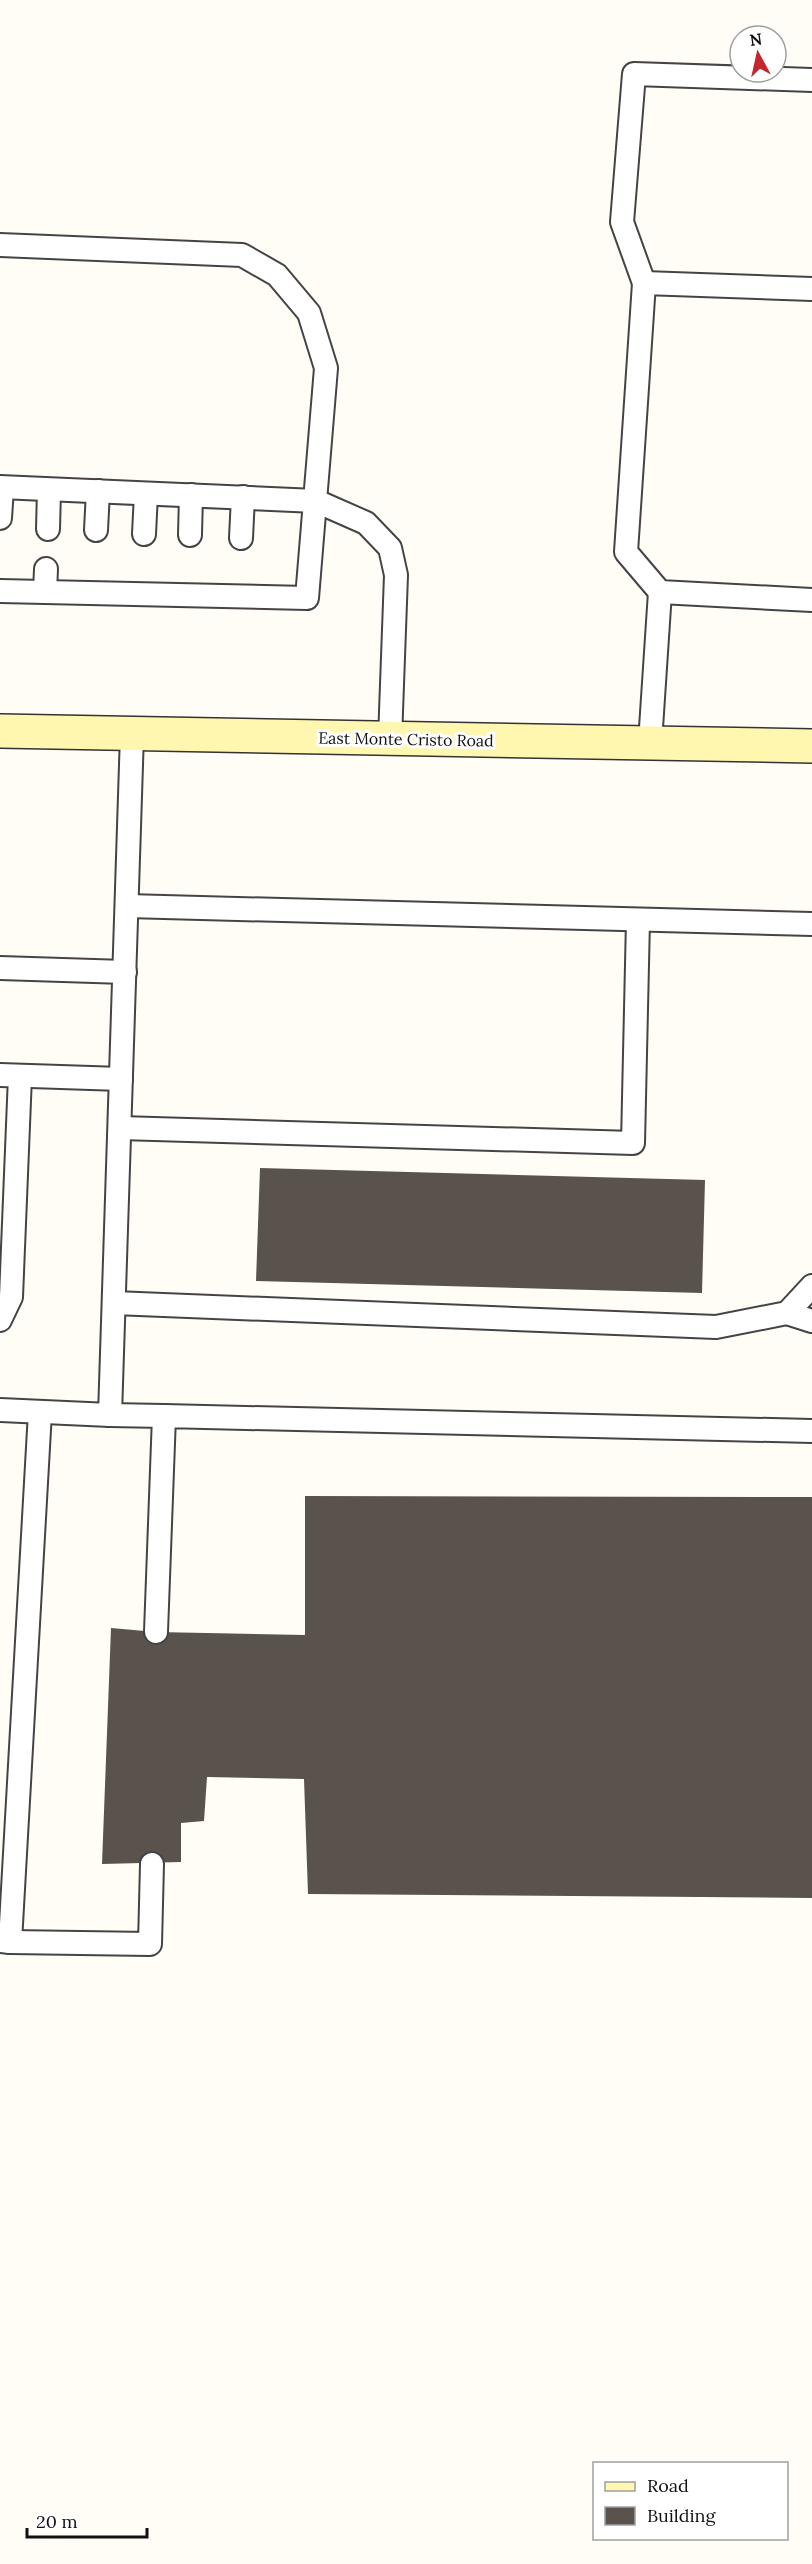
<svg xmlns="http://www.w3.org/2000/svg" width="812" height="2564" font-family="Lora,serif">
  <rect width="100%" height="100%" fill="#fffdf5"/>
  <g fill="#5a524d">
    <path d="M260,1168L705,1180L702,1293L256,1281Z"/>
    <path d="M305,1496L812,1497V1898L308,1894L304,1779L207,1777L204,1821L181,1823V1862L102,1864L111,1628L156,1632L305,1635Z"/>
  </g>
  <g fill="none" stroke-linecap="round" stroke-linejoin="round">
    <defs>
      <g id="lane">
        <path d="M0,245L242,255L277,275L309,313L326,368L307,598L0,591"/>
        <path d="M644,283L622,222L634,74L812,80"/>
        <path d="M812,289L644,283L626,552L660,592L812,600"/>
        <path d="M0,487L316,501L366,523L390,548L396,575L390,739"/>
        <path d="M0,518L2,488"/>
        <path d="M48,529L49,490"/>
        <path d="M96,530L98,491"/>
        <path d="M144,534L146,494"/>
        <path d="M190,535L191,495"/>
        <path d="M241,538L243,497"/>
        <path d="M45,592L46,569"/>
        <path d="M650,743L660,592"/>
        <path d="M127,906L812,924"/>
        <path d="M0,968L125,972"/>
        <path d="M0,1075L121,1079"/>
        <path d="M120,1128L633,1143L638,920"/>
        <path d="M114,1303L716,1327L787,1313L812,1286"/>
        <path d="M787,1313L812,1321"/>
        <path d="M0,1320L11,1297L20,1076"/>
        <path d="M0,1410L110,1415L132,734"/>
        <path d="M110,1415L164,1416"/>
        <path d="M156,1632L164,1416L812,1431"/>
        <path d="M0,1941L10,1942L40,1412"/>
        <path d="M10,1942L150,1944L152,1864"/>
      </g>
      <path id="secondary" d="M0,731L812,746"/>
    </defs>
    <use href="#lane" stroke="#444" stroke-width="26"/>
    <use href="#secondary" stroke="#333" stroke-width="36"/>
    <use href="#lane" stroke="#fff" stroke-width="22"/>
    <use href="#secondary" stroke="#fff6b0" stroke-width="33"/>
  </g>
  <g text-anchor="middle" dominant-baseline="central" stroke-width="6" stroke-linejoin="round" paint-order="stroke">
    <g font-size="16" fill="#111" stroke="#fff">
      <text transform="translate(406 739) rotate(1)">East Monte Cristo Road</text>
    </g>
  </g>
  <rect x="593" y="2462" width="195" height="78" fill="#ffffff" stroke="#a0a0a0" stroke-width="1.5"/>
  <rect x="605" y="2482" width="30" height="9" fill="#fff6b0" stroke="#a0a0a0" stroke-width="1.5"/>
  <text x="647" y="2492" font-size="18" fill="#111111">Road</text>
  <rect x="605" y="2507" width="30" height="18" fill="#5a524d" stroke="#a0a0a0" stroke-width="1.5"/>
  <text x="647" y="2522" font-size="18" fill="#111111">Building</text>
  <g transform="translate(758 54) rotate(352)"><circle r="28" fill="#ffffff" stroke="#a0a0a0" stroke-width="1.5"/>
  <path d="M0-4.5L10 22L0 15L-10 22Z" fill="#c4262e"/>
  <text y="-9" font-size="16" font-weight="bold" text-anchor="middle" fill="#111111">N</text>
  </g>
  <path d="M27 2528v9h120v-9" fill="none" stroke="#111111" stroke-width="3"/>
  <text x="36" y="2528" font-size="18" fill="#111111" stroke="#ffffff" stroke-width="4.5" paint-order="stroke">20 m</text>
</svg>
